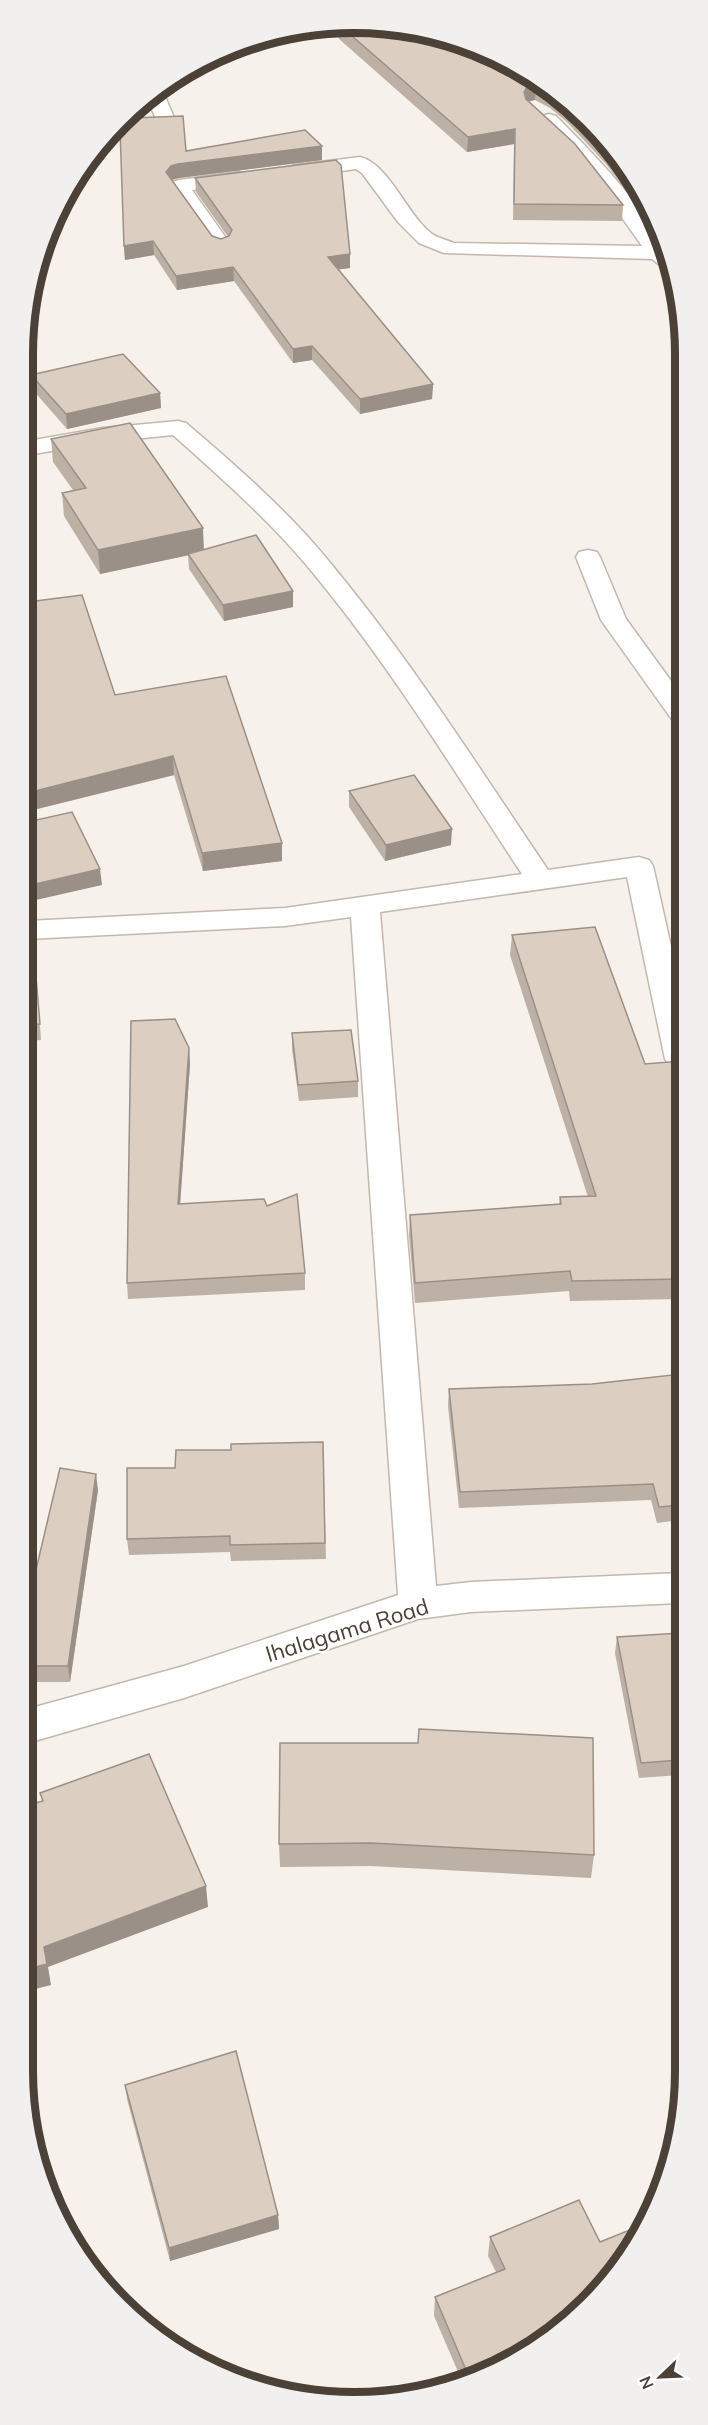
<svg xmlns="http://www.w3.org/2000/svg" width="708" height="2425" font-family="Mulish,sans-serif">
  <rect width="100%" height="100%" fill="#f6f1ea"/>
  <g fill="none" stroke-linecap="round" stroke-linejoin="round">
    <defs>
      <g id="minor">
        <path d="M289,29H305L302,33L285,35L278,33Z"/>
        <path d="M159,89L164,94L175,120L172,124H158L148,100Z"/>
        <path d="M549,114L556,116C597,158 652,211 670,268L661,266L652,259L444,253L419,243L398,222L362,173L356,169L296,177L289,175L286,171L289,167L296,165L360,157C389,164 407,215 432,234C438,238 447,240 454,243L642,246L601,188L542,124L539,120L542,116Z"/>
        <path d="M239,172L246,174L249,178L246,182L192,190L231,245L228,249L221,251L214,249L169,186L172,182L179,180Z"/>
        <path d="M178,421L186,423C235,465 286,509 327,559C409,657 477,765 548,870L639,857L649,860L653,866L681,991V1069L670,1066L665,1059L627,877L380,912L436,1586L471,1582L680,1573V1603L471,1612L418,1619L184,1698L24,1744V1710L184,1666L398,1595L351,917L285,926L27,939V921L285,908L522,874C454,771 389,664 309,568C269,520 220,477 173,435L103,442L28,455V441L103,428Z"/>
        <path d="M588,550L597,552L600,557L626,619L682,696V723L673,721L601,620L576,557L579,552Z"/>
      </g>
    </defs>
    <use href="#minor" stroke="#c3b8ab" stroke-width="3"/>
    <use href="#minor" fill="#fff" fill-rule="evenodd"/>
  </g>
  <g fill="#bdb1a6">
    <path d="M338,29H418L501,57L589,120L651,208L656,222H650L606,164L567,122L550,108L535,100L529,101L623,205L622,221L513,220L514,144L467,152L338,38Z"/>
    <path d="M322,146V160L179,178L171,180L212,236L221,239L228,237L196,192L195,178L350,254V268L338,269L433,384L432,399L360,414L312,360L293,363L234,281L177,290L154,255L125,260L124,246L186,151Z"/>
    <path d="M31,375L160,393L161,408L67,429L32,389Z"/>
    <path d="M51,439L204,550L293,591V607L224,621L189,569L188,555L100,574L64,516L62,493L73,490L53,462Z"/>
    <path d="M28,602L115,695L282,843V861L203,871L174,775L37,809L27,796Z"/>
    <path d="M349,791L451,845L385,861L349,807Z"/>
    <path d="M27,930L34,946L41,1040L26,1041Z"/>
    <path d="M512,935L645,1064L681,1061V1299L570,1301L569,1291L415,1303L409,1235L410,1215L559,1204L560,1197H588L510,955Z"/>
    <path d="M292,1033L358,1081V1097L299,1101L292,1049Z"/>
    <path d="M189,1048L190,1064L180,1203L305,1273V1290L128,1299L127,1283Z"/>
    <path d="M681,1374L680,1520L657,1523L651,1500L459,1508L448,1406L449,1389L592,1384Z"/>
    <path d="M323,1442L326,1559L231,1561L230,1552L129,1555L127,1539L175,1468L231,1450Z"/>
    <path d="M98,1490L70,1682H24V1574H35Z"/>
    <path d="M680,1633V1775L639,1778L615,1653L617,1637Z"/>
    <path d="M280,1743L594,1855L591,1878L371,1866L280,1867L279,1844Z"/>
    <path d="M125,2085L278,2215L279,2229L170,2261L127,2099Z"/>
    <path d="M490,2237L556,2334L462,2381L434,2316L435,2297L496,2272L488,2256Z"/>
  </g>
  <g fill="#9a9087">
    <path d="M536,85L535,100L526,102L524,92L527,87Z"/>
    <path d="M515,129L514,144L467,152L468,137Z"/>
    <path d="M322,146V160L179,178L171,180L166,172L171,166L178,164Z"/>
    <path d="M153,241L154,255L125,260L124,246Z"/>
    <path d="M350,254V268L328,271V257Z"/>
    <path d="M233,267L234,281L177,290L176,276Z"/>
    <path d="M312,346V360L293,363V349Z"/>
    <path d="M433,384L432,399L360,414V399Z"/>
    <path d="M160,393L161,408L67,429L66,414Z"/>
    <path d="M203,528L204,552L100,574L98,550Z"/>
    <path d="M293,591V607L224,621L223,605Z"/>
    <path d="M173,756L174,775L37,809L35,791Z"/>
    <path d="M452,829L451,845L385,861L386,845Z"/>
    <path d="M282,843V861L203,871L202,853Z"/>
    <path d="M100,869L102,885L27,902V886Z"/>
    <path d="M189,1048L190,1064L179,1220L178,1204Z"/>
    <path d="M96,1474L98,1490L70,1682L68,1666Z"/>
    <path d="M206,1886L208,1907L48,1967L51,1985L23,1992V1970L44,1947Z"/>
    <path d="M278,2215L279,2229L170,2261L169,2248Z"/>
  </g>
  <g fill="#dccec1" stroke="#9a9087" stroke-width="1.5">
    <path d="M344,29H418L501,57L551,93L536,85L527,87L524,92L526,99L575,144L623,205L514,204L515,129L468,137Z"/>
    <path d="M551,93L589,120L635,185L607,148L568,107Z"/>
    <path d="M183,116L186,151L305,130L322,146L178,164L171,166L166,172L212,236L221,239L229,236L232,230L195,178L336,160L341,165L350,254L328,257L433,384L360,399L312,346L293,349L233,267L176,276L153,241L124,246L120,129L131,118Z"/>
    <path d="M123,354L160,393L66,414L31,375Z"/>
    <path d="M130,423L203,528L98,550L62,493L86,488L51,439Z"/>
    <path d="M256,535L293,591L223,605L188,554Z"/>
    <path d="M82,595L115,695L226,676L282,843L202,853L173,756L35,791L27,781L28,602Z"/>
    <path d="M414,775L452,829L386,845L349,791Z"/>
    <path d="M72,812L100,869L27,886V822Z"/>
    <path d="M595,927L645,1064L681,1061V1279L572,1281L570,1271L415,1283L410,1215L561,1204L560,1197L596,1196L512,935Z"/>
    <path d="M27,930H32L40,1024L26,1025Z"/>
    <path d="M175,1019L189,1048L178,1204L264,1199L267,1206L297,1194L305,1273L127,1283L131,1021Z"/>
    <path d="M351,1030L358,1081L298,1085L292,1033Z"/>
    <path d="M681,1374L680,1505L659,1507L653,1484L460,1492L449,1389L592,1384Z"/>
    <path d="M323,1442L325,1543L230,1545V1536L127,1539V1468H175L176,1450H231V1444Z"/>
    <path d="M60,1468L96,1474L68,1666H24V1574H35Z"/>
    <path d="M680,1633V1760L641,1763L617,1637Z"/>
    <path d="M419,1729L593,1738L594,1855L371,1843L279,1844L280,1743H418Z"/>
    <path d="M149,1754L206,1886L44,1947L47,1964L23,1970V1806L43,1801L40,1793Z"/>
    <path d="M236,2051L278,2215L169,2248L125,2085Z"/>
    <path d="M579,2200L600,2242L642,2225L630,2255L556,2334L469,2377L435,2297L505,2269L490,2237Z"/>
  </g>
  <g text-anchor="middle" dominant-baseline="central" stroke-width="4.5" stroke-linejoin="round" paint-order="stroke">
    <g font-size="22" fill="#4b4137" stroke="#fff">
      <text transform="translate(347 1630) rotate(-17)">Ihalagama Road</text>
    </g>
  </g>
  <path d="M0 0H708V2425H0ZM354 33H354A321 321 0 0 1 675 354V2071A321 321 0 0 1 354 2392H354A321 321 0 0 1 33 2071V354A321 321 0 0 1 354 33Z" fill="#f1f0ef" fill-rule="evenodd"/>
  <path fill="none" stroke="#4b4137" stroke-width="8" d="M354 33H354A321 321 0 0 1 675 354V2071A321 321 0 0 1 354 2392H354A321 321 0 0 1 33 2071V354A321 321 0 0 1 354 33Z"/>
  <g transform="translate(660 2377) rotate(247)" stroke="#ffffff" stroke-width="4.5" paint-order="stroke">
  <path d="M0-4.5L10 22L0 15L-10 22Z" fill="#4b4137"/>
  <text y="-9" font-size="16" font-weight="bold" text-anchor="middle" fill="#4b4137">N</text>
  </g>
</svg>
